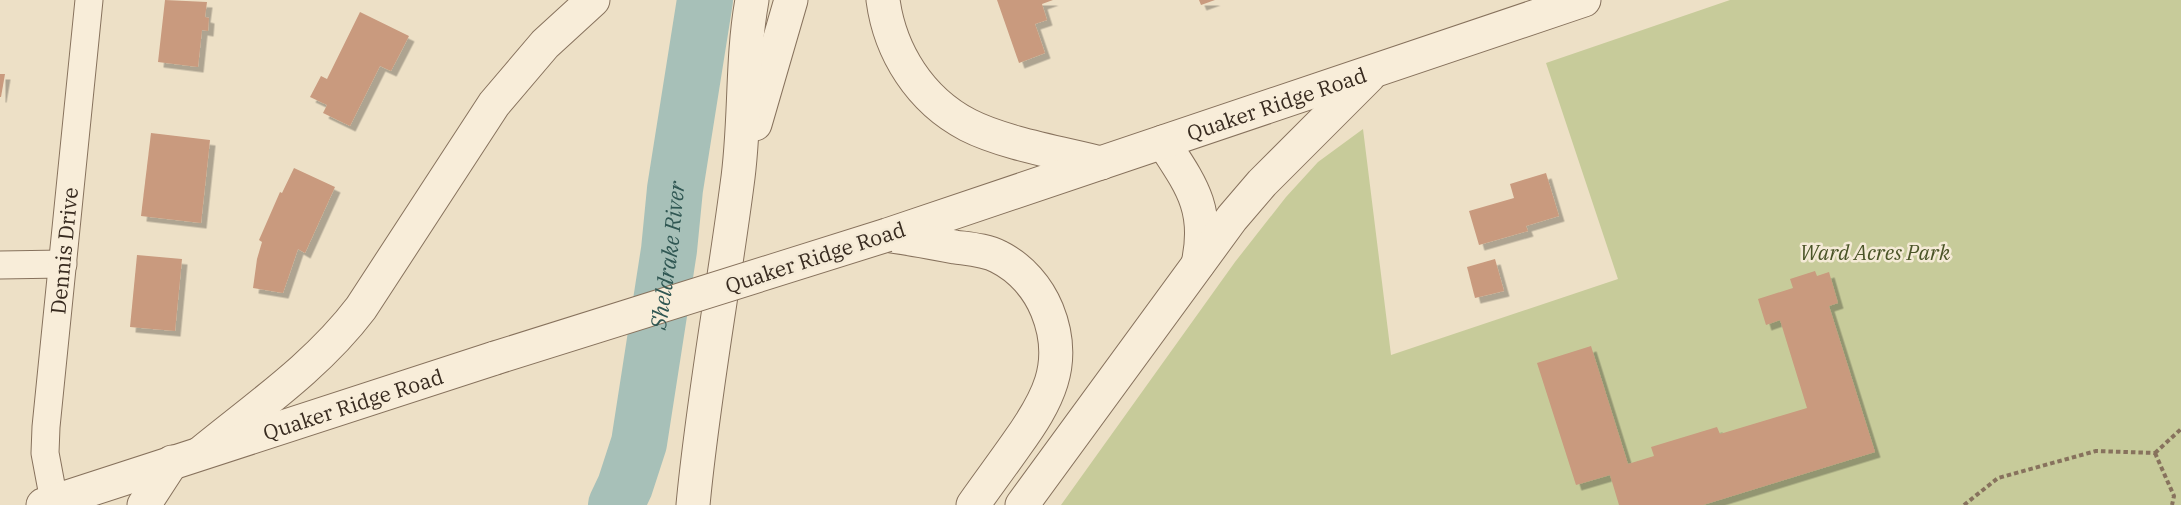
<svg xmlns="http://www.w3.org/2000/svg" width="2181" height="505" font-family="'IBM Plex Serif',serif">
  <defs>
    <filter id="shadow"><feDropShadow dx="5.5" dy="5.5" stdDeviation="0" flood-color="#0004"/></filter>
  </defs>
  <rect width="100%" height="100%" fill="#ede0c6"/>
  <path fill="#c7cb9a" d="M1730,0H2181V505H1061L1235,262L1286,197L1318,162L1363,129L1391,355L1618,279L1546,63Z"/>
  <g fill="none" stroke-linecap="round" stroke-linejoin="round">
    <path stroke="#a7c0b8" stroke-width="56" id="s1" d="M616,505L625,486L639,443L669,250L675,189L705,0"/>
  </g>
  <g fill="#c99a7e" filter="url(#shadow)">
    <path d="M165,0L207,2L205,17L209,18L208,31L202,30L198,67L158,62Z"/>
    <path d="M997,0H1053L1042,4L1047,20L1035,24L1045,53L1019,63Z"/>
    <path d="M1199,0H1215L1201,5Z"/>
    <path d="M360,12L409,36L391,71L380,66L350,126L323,113L327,105L310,97L321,76L327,79Z"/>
    <path d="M0,74H5L1,97H0Z"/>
    <path d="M151,133L210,140L201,223L141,216Z"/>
    <path d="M294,168L335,187L305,253L298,249L283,293L253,288L257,259L262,242L259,240L280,192L282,193Z"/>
    <path d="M1546,173L1559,216L1526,226L1528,231L1479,245L1469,211L1514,198L1510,184Z"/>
    <path d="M137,255L182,259L175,331L130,327Z"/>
    <path d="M1495,259L1504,291L1475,298L1467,267Z"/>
    <path d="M1815,271L1817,276L1829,272L1838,303L1829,306L1875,452L1703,505H1619L1610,475L1576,485L1537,363L1591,346L1628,464L1654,456L1651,447L1717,427L1720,434L1807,408L1780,320L1766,325L1758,299L1793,288L1790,279Z"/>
  </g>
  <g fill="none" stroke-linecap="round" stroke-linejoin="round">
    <defs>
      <g id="minor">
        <path d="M0,265L63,264"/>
        <path id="s2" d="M54,501L45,453L46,427L89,0"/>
      </g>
      <g id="tertiary">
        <path d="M883,0C890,52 920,100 968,125C1003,143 1061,153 1101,163"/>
        <path d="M755,124L791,0"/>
        <path d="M1163,142C1191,185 1210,209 1198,264"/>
        <path id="s3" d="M887,235L1584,0"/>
        <path d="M891,236C913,239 934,243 955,247C969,249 986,250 999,257C1021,268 1038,288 1047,310C1069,364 1047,402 1016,445C1002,465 987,485 973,505"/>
        <path d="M202,452C257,407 318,365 361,308L494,104L545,44L593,0"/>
        <path id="s4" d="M43,505L495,358"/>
        <path d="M144,505L172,462"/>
        <path d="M693,505C703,398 723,292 737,185C746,124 741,61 752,0"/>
        <path d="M1022,505L1232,218L1262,183L1369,76"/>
      </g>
    </defs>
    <use href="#minor" stroke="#87725d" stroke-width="29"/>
    <use href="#tertiary" stroke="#87725d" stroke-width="35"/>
    <g stroke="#87725d" stroke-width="4" stroke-dasharray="4.5 3" stroke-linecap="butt">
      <path d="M2155,453L2174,496L2172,505"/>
      <path d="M2155,453L2181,429"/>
      <path d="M1964,505L1998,478L2096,451L2155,453"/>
    </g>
    <use href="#minor" stroke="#f8edd9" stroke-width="27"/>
    <use href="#tertiary" stroke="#f8edd9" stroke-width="33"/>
    <defs>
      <path id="tertiary-bridge" d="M495,358L887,235"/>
    </defs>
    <use href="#tertiary-bridge" stroke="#87725d" stroke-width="35" stroke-linecap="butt"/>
    <use href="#tertiary-bridge" stroke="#f8edd9" stroke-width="33"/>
  </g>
  <g text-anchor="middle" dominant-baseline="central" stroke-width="5" stroke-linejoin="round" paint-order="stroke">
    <g font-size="21" fill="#382b20" stroke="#f4ead6">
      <text stroke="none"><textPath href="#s3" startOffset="411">Quaker Ridge Road</textPath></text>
      <text stroke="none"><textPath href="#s2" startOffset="252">Dennis Drive</textPath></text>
      <text transform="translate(815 257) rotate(-18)">Quaker Ridge Road</text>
      <text stroke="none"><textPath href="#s4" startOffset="326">Quaker Ridge Road</textPath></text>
    </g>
    <g font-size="21" font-style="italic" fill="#4a5427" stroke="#f4ead6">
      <text x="1875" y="252">Ward Acres Park</text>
    </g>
    <g font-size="22" font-style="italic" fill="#305753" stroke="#f4ead6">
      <text stroke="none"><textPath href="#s1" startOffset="256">Sheldrake River</textPath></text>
    </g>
  </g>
</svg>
